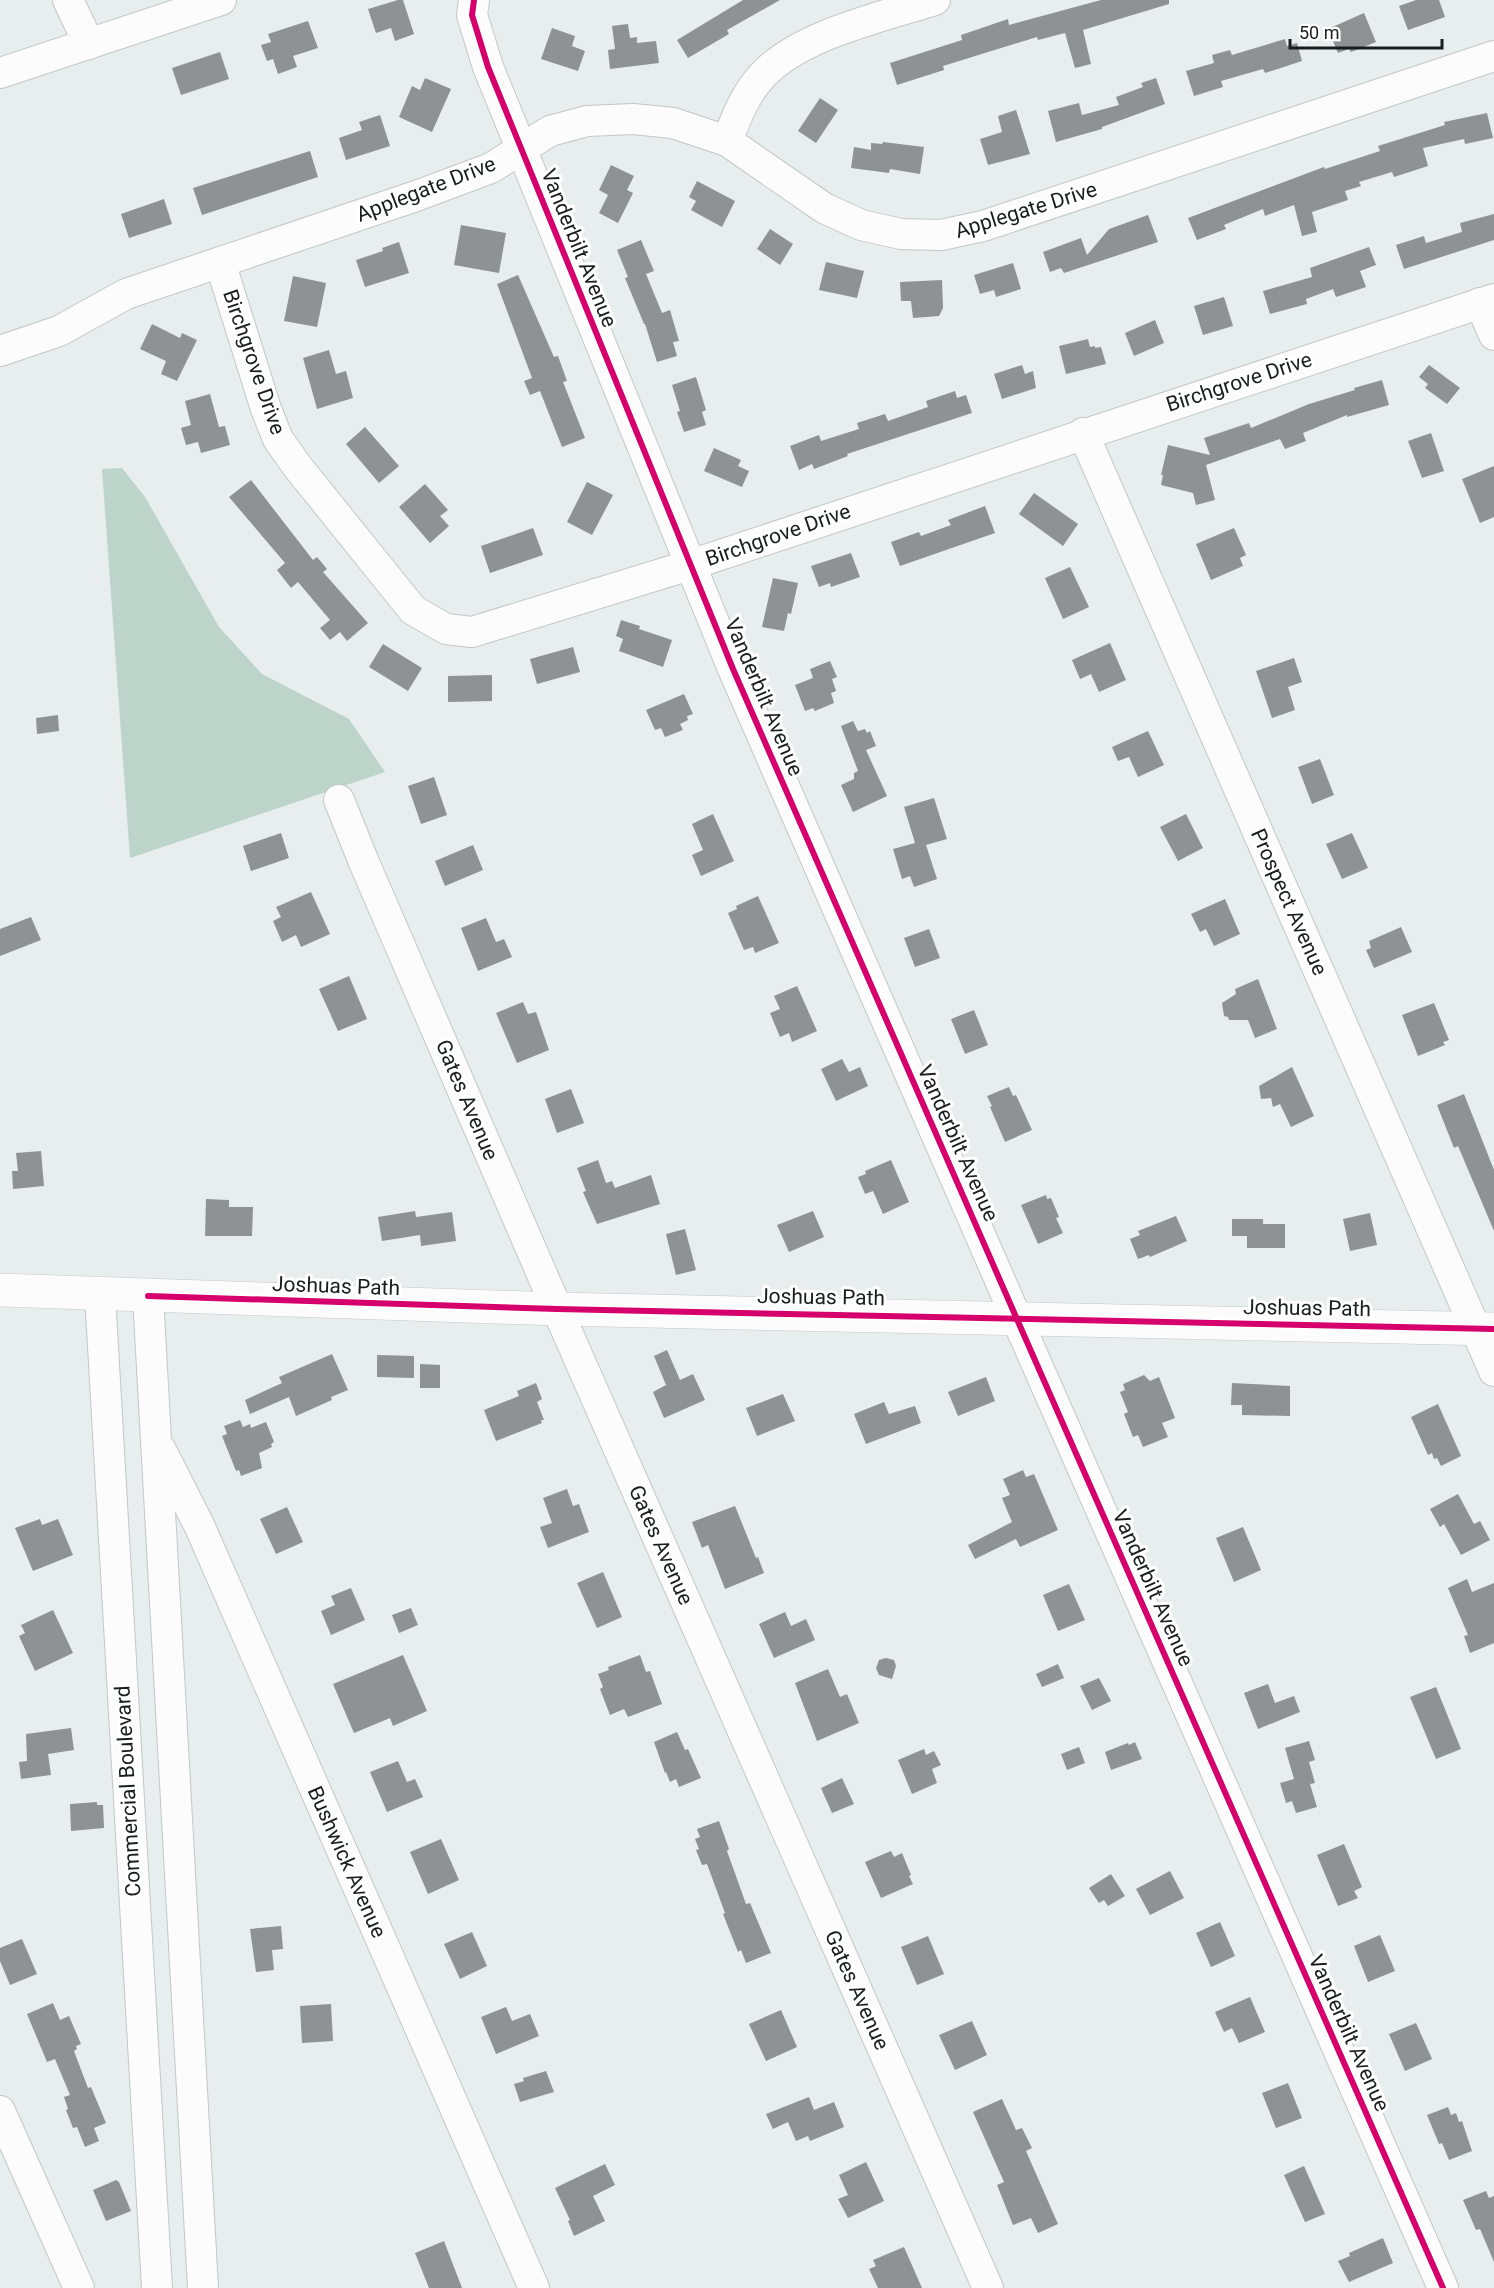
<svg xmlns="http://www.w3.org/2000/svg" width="1494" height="2288" font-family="Roboto,sans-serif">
  <rect width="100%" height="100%" fill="#e8edee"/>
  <path fill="#bcd4c9" d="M122,468L145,497L219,627L262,674L349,719L385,772L130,858L102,469Z"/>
  <g fill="#8f9293">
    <path d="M398,0H403L414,34L395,41L391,28L376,33L368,9Z"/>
    <path d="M743,0H780L727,30L729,34L688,58L677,40Z"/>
    <path d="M1101,0H1169V4L1083,30L1091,64L1075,68L1065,33L1038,40L1037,37L943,66L944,70L897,85L890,63L962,40L961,35L1008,19L1009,25Z"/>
    <path d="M1416,0H1439L1445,17L1408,30L1399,6Z"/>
    <path d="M1364,13L1376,42L1351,52L1349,49L1338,53L1328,29Z"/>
    <path d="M308,21L318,48L293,56L297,67L278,74L273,59L267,61L261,45L271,42L268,34Z"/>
    <path d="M628,24L630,38L637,37V43L656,41L659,63L610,69L608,50L615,49L612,26Z"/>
    <path d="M552,28L575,36L572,46L585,51L578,71L541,59Z"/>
    <path d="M1285,39L1287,46L1297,43L1302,61L1265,73L1263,69L1221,81L1223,87L1194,96L1186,71L1214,63L1212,55L1230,50L1232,55Z"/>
    <path d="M220,52L229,79L181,95L172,68Z"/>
    <path d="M425,78L451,89L432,132L399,117L412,86L420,90Z"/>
    <path d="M1156,78L1165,104L1102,127V129L1056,142L1048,111L1079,103L1082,115L1119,105L1116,97L1143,87L1141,83Z"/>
    <path d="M820,98L838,110L816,143L798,131Z"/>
    <path d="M1016,110L1030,154L988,165L980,139L1002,132L998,116Z"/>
    <path d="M1487,113L1493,138L1465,144L1464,139L1423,148L1428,166L1394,177L1392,172L1359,182L1361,186L1345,191L1348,200L1312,212L1317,232L1302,236L1294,205L1265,216L1263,209L1224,225L1226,229L1197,240L1188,218L1324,167L1325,169L1380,151L1378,146L1445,125L1444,122Z"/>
    <path d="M380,115L390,146L346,160L339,138L362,130L359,122Z"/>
    <path d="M883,142L924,147L920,174L890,169L889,173L851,168L854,147L871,150V143L882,144Z"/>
    <path d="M310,151L318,177L202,215L193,188Z"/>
    <path d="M611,165L634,176L627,190L633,193L618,223L599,213L608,195L599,190Z"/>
    <path d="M697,181L735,201L722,227L691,210L696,201L689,197Z"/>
    <path d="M164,199L172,224L129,238L121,214Z"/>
    <path d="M1494,214V240L1404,269L1396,245L1424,236L1426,243L1462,232L1460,223Z"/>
    <path d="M1148,215L1158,242L1064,273L1061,268L1050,272L1043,252L1081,238L1087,255L1109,229Z"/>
    <path d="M461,225L506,233L499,273L454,265Z"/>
    <path d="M770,229L793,244L780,265L757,249Z"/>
    <path d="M641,240L654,271L646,274L662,313L670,310L679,341L673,342L677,356L657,362L645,324H644L625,278L628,277L617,250Z"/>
    <path d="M399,242L409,273L365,287L356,260L383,251L382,248Z"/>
    <path d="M1369,247L1376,265L1360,271L1366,287L1336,297L1333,289L1306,299L1307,304L1270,314L1263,291L1312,277L1310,268Z"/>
    <path d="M826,262L864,271L857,298L819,290Z"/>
    <path d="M1013,263L1021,289L996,297L994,290L980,294L974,275Z"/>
    <path d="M518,275L554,357L558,356L567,381L563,382L585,438L562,447L540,391L530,395L524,381L532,378L497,284Z"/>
    <path d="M293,276L326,283L317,327L284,321Z"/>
    <path d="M942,280L943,308L939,316L913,318L911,301H901L900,282Z"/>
    <path d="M1224,297L1233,326L1203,335L1194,306Z"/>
    <path d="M1155,320L1164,343L1134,356L1125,333Z"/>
    <path d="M152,324L180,338L182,333L197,340L177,381L161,374L166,361L140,349Z"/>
    <path d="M1088,339L1090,347L1095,346V348L1101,347L1106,364L1066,374L1059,346Z"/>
    <path d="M329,350L336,374L346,371L353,398L317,409L303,358Z"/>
    <path d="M1022,365L1025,374L1033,371L1036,388L1002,399L994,374Z"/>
    <path d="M1429,365L1460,388L1447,404L1425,388L1428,384L1419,377Z"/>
    <path d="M696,377L706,410L702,412L706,425L684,432L677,412L680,411L672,385Z"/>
    <path d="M1382,380L1389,405L1347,417V415L1303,433L1306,441L1285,449L1280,439L1206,465L1215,500L1196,505L1193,493L1161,485L1163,475H1161L1168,445L1210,455L1204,438L1249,423L1251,428L1309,404L1355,390L1354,388Z"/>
    <path d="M955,391L957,398L966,395L972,413L847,454L848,456L814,469L812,464L799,470L790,446L819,435L821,441L859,429L857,423L885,414L888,421L928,407L926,401Z"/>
    <path d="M210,394L219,427L225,426L230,445L201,453L198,442L186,445L181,428L191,425L185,401Z"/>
    <path d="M365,427L399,466L379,483L346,444Z"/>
    <path d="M1431,433L1444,471L1422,478L1408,441Z"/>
    <path d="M714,448L741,460L738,466L749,471L742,487L704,471Z"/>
    <path d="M1494,466V517L1480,523L1462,479Z"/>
    <path d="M251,480L313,560L317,557L327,569L323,572L368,623L347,641L340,632L330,640L320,628L330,620L298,582L291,588L277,570L285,563L229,497Z"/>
    <path d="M587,482L613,495L592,535L567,522Z"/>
    <path d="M425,484L448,510L440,516L449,526L430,543L399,507Z"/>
    <path d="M1034,493L1078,524L1063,546L1019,514Z"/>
    <path d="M985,506L995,533L900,566L891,542L919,532L921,536L951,525L948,520Z"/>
    <path d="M533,528L543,555L490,573L481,546Z"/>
    <path d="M1234,528L1246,555L1240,558L1243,566L1211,580L1196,544Z"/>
    <path d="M851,553L860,577L831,587L830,583L819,587L811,566Z"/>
    <path d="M1070,567L1089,607L1063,619L1045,578Z"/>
    <path d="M773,578L798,583L791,614L788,613L784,631L762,627Z"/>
    <path d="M621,620L640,626L639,629L672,640L663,667L619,651L623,639L616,636Z"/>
    <path d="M1110,643L1126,680L1099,692L1091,674L1080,679L1072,660Z"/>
    <path d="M383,644L422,668L408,691L369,667Z"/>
    <path d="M573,647L580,672L537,684L530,659Z"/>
    <path d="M1294,658L1302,682L1288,687L1295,710L1272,718L1256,671Z"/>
    <path d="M830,661L837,677L832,679L836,691L831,693L834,703L815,711L813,708L805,711L795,685L813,678L810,669Z"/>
    <path d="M492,675V701L448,702V676Z"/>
    <path d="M684,694L693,714L687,716L688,720L680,724L683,730L665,737L661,728L655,730L646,710Z"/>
    <path d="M58,715L59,731L37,734L36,718Z"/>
    <path d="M853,721L858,731L865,729L867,733L870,731L876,746L866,750L887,796L853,812L841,785L854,779V773L858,771L841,726Z"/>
    <path d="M1148,731L1164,765L1138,777L1129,757L1118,761L1112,747Z"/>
    <path d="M1320,759L1334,795L1312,804L1298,767Z"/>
    <path d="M434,777L447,815L421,824L408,786Z"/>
    <path d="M934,798L947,839L926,845L937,879L914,887L910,876L902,879L893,849L915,843L904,807Z"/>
    <path d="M713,814L734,861L701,876L692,855L703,850L692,824Z"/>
    <path d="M1186,814L1203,848L1178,861L1160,827Z"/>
    <path d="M281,833L289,858L251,871L243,846Z"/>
    <path d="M1352,833L1368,868L1342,879L1326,844Z"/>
    <path d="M473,845L483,870L445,886L435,861Z"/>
    <path d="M311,892L330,934L301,947L296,935L282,942L273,921L281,917L276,907Z"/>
    <path d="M758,896L779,943L755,953L753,947L744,950L728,913L737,909L736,906Z"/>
    <path d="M1225,899L1240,934L1214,946L1206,929L1200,932L1191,914Z"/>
    <path d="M31,917L41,940L0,956V929Z"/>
    <path d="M486,918L496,942L504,939L512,957L478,971L461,928Z"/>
    <path d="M1401,927L1412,952L1374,968L1366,950L1371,948L1369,941Z"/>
    <path d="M929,929L940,958L915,967L904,938Z"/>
    <path d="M349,976L367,1019L338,1031L319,989Z"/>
    <path d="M1258,979L1277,1029L1255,1038L1248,1020H1229L1228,1017L1224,1016L1222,1003L1236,994L1235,989Z"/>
    <path d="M797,986L817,1031L792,1042L789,1033L780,1037L770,1013L780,1009L774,996Z"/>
    <path d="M523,1002L528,1014L536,1012L549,1050L517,1063L496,1013Z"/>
    <path d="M1434,1003L1449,1040L1443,1042L1445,1045L1418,1056L1402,1015Z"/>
    <path d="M974,1010L988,1045L965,1054L951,1019Z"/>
    <path d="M842,1059L849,1072L860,1067L868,1086L836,1101L821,1069Z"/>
    <path d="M1292,1067L1314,1116L1291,1127L1280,1104L1273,1107L1271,1098L1261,1099L1259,1086Z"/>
    <path d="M1009,1087L1013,1096L1016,1095L1032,1130L1005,1142L990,1107L992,1106L987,1096Z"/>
    <path d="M571,1089L584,1123L557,1133L545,1099Z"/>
    <path d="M1464,1094L1494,1170V1231L1458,1146L1454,1148L1437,1105Z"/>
    <path d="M41,1151L44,1186L13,1189L12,1171H18L16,1153Z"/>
    <path d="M598,1160L606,1183L612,1181L615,1188L651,1175L660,1204L597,1224L583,1192L586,1191L577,1168Z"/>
    <path d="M891,1160L909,1202L883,1214L873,1191L865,1194L858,1177L866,1174L865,1171Z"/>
    <path d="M1046,1195L1047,1199L1051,1198L1059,1217L1056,1218L1063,1233L1038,1244L1021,1205Z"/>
    <path d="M206,1199L229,1200V1207H253L252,1236H205Z"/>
    <path d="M415,1211L416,1217L452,1212L456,1241L421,1246L420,1235L382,1241L378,1217Z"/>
    <path d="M813,1211L824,1237L789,1252L777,1225Z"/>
    <path d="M1370,1213L1377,1245L1350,1251L1343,1219Z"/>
    <path d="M1176,1216L1187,1241L1150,1257L1149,1255L1138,1259L1130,1239L1140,1235L1138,1231Z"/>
    <path d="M1232,1219H1263V1224H1285V1248H1247V1236H1232Z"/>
    <path d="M685,1229L696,1270L676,1275L666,1234Z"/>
    <path d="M667,1350L680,1380L693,1374L705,1400L664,1418L653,1392L666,1385L654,1356Z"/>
    <path d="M332,1354L348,1390L331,1397L332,1400L296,1416L289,1397L250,1414L245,1400L282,1383L279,1377Z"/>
    <path d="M377,1355L414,1356V1378L377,1377Z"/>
    <path d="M420,1364L440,1365V1388H420Z"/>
    <path d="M1144,1375L1150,1381L1159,1377L1175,1418L1162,1423L1168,1437L1143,1447L1138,1435L1133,1437L1124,1414L1128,1412L1120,1392L1125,1390L1123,1384Z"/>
    <path d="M986,1377L995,1401L958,1416L948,1392Z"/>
    <path d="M536,1383L542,1399L537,1402L544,1420H541L542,1423L496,1441L484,1410L519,1396L517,1391Z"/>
    <path d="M1232,1383L1290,1386V1416L1242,1415V1405H1231Z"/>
    <path d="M783,1394L795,1421L757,1436L746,1408Z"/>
    <path d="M884,1402L889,1414L915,1406L921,1423L866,1444L854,1414Z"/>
    <path d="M1438,1404L1461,1456L1441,1466L1437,1458L1434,1459L1432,1453L1428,1455L1411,1417Z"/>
    <path d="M240,1420L243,1427L250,1424L251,1428L266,1422L274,1442L271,1444L272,1447L259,1453L262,1468L241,1476L239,1470L236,1471L222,1436L227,1434L224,1426Z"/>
    <path d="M1023,1470L1026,1477L1034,1474L1058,1530L1020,1547L1016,1539L975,1559L968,1545L1012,1522L1002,1498L1010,1495L1003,1479Z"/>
    <path d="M567,1489L573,1506L579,1504L589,1532L548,1548L540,1527L552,1523L543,1498Z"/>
    <path d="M1458,1494L1474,1524L1480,1521L1490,1540L1461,1555L1444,1524L1440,1527L1430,1509Z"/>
    <path d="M735,1506L756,1558L758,1557L764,1573L725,1589L708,1545L702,1548L692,1522Z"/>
    <path d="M287,1507L303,1542L276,1554L260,1519Z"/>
    <path d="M40,1519L42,1525L58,1519L73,1555L33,1571L15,1528Z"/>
    <path d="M1243,1527L1261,1570L1234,1582L1216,1538Z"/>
    <path d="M603,1572L622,1617L597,1628L577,1583Z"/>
    <path d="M1467,1579L1472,1592L1494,1583V1643L1470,1653L1464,1636L1468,1635L1448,1588Z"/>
    <path d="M1069,1584L1085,1620L1058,1631L1043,1595Z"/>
    <path d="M351,1588L365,1620L331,1635L321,1611L335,1605L331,1596Z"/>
    <path d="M411,1608L418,1625L399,1633L392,1615Z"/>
    <path d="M53,1610L73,1653L35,1671L19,1636L25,1633L21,1625Z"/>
    <path d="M785,1612L791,1626L806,1619L815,1640L774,1658L759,1624Z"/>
    <path d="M403,1655L427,1711L393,1726L390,1718L354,1733L333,1684Z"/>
    <path d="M640,1655L646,1672L650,1671L662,1704L628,1717L624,1709L610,1715L600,1689L603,1687L598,1674L609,1670L608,1667Z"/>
    <path d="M886,1658L894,1660L896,1666L892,1679L879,1675L876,1668L879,1660Z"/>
    <path d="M1058,1664L1064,1678L1042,1687L1036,1674Z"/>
    <path d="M828,1669L840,1697L847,1694L859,1723L817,1741L795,1683Z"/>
    <path d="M1099,1678L1111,1701L1092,1710L1080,1686Z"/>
    <path d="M1268,1684L1275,1703L1294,1696L1300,1712L1258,1729L1244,1693Z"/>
    <path d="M1436,1687L1461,1749L1436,1759L1410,1697Z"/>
    <path d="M71,1728L74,1750L48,1754L51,1775L21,1779L19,1762L27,1761L26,1734Z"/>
    <path d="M677,1732L685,1750L688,1749L701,1778L679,1787L676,1779L670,1782L666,1772L665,1773L654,1742Z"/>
    <path d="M1309,1741L1315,1760L1309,1762L1315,1783L1310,1784L1317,1807L1296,1813L1292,1801L1286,1803L1280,1783L1294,1779L1285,1748Z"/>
    <path d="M1135,1742L1142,1759L1111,1770L1105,1752L1128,1743L1129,1745Z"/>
    <path d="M1079,1747L1085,1763L1067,1770L1061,1754Z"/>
    <path d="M924,1749L926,1755L934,1751L941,1765L932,1769L937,1783L912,1794L898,1760Z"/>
    <path d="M398,1761L407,1782L415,1779L423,1797L387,1812L370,1772Z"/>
    <path d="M842,1778L854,1804L832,1813L821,1788Z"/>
    <path d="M97,1802V1805H103L104,1828L71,1831L70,1804Z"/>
    <path d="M719,1821L729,1849L727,1851L746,1904L750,1903L771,1953L746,1963L741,1950L738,1952L723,1914L725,1913L707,1864L702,1865L696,1850L699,1849L695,1839L700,1837L697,1829Z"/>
    <path d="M441,1839L459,1880L428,1894L410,1852Z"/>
    <path d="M1344,1844L1362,1887L1354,1891L1358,1898L1338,1906L1317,1855Z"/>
    <path d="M891,1851L894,1857L902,1853L911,1875L909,1876L913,1884L881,1898L865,1862Z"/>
    <path d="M1170,1871L1184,1898L1150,1915L1136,1889Z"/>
    <path d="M1111,1874L1125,1896L1108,1906L1104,1900L1099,1903L1089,1888Z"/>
    <path d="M1220,1922L1235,1956L1211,1967L1196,1933Z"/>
    <path d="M281,1926L283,1949L272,1950L274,1970L256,1972L250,1929Z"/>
    <path d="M472,1932L487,1966L460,1979L444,1944Z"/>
    <path d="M1380,1935L1395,1971L1368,1982L1354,1946Z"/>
    <path d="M928,1936L944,1974L917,1985L901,1947Z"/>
    <path d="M22,1939L37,1974L10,1985L0,1961V1948Z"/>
    <path d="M1250,1997L1265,2032L1239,2043L1232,2028L1224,2032L1215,2012Z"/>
    <path d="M53,2003L60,2020L69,2016L81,2044L76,2046L77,2049L74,2051L88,2088L91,2087L106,2123L94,2128L99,2141L85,2147L77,2127L73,2128L66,2110L68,2109L64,2097L70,2095L55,2059L47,2062L27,2014Z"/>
    <path d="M331,2004L333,2041L302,2043L300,2006Z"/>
    <path d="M506,2007L512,2021L530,2014L539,2036L496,2054L481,2017Z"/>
    <path d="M781,2010L797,2047L766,2061L749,2024Z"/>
    <path d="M972,2021L987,2055L955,2070L939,2035Z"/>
    <path d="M1416,2023L1432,2059L1405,2071L1389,2034Z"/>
    <path d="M546,2071L554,2092L520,2102L514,2084L524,2081L523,2078Z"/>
    <path d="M1288,2083L1302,2118L1276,2128L1262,2093Z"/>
    <path d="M809,2097L814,2110L834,2102L844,2127L810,2141L808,2136L796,2141L788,2122L773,2129L766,2114Z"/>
    <path d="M1002,2099L1016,2130L1022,2128L1032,2148L1026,2151L1058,2224L1038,2233L1031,2218L1013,2225L997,2185L1004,2182L973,2112Z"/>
    <path d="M1448,2107L1451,2115L1456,2113L1459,2122L1462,2121L1472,2151L1449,2160L1442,2143L1439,2144L1427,2115Z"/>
    <path d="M866,2162L884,2201L848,2218L838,2199L848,2195L839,2175Z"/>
    <path d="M605,2164L615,2185L593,2196L605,2221L574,2236L568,2221L570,2220L555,2188Z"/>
    <path d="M1304,2166L1325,2214L1305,2222L1284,2175Z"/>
    <path d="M116,2180L119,2182L131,2211L106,2221L93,2190Z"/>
    <path d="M1486,2191L1489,2198L1494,2196V2262L1480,2229L1476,2230L1463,2200Z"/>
    <path d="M1383,2238L1393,2263L1349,2282L1338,2261L1350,2256L1349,2253Z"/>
    <path d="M444,2241L462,2288H429L415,2253Z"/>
    <path d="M904,2247L922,2288H878L869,2269L876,2266L873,2260Z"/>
  </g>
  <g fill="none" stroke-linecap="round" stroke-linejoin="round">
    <defs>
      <g id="minor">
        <path d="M68,0L89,44"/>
        <path d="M474,0L472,15L488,67L733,669L1016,1317L1443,2288"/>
        <path d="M0,73L221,0"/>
        <path d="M727,141C736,118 745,94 762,76C799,35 882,17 935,0"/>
        <path d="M220,262L266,409L278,439L297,466L413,610L446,629L472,632L690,565L1494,299"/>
        <path d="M1480,303L1494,335"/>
        <path d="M0,351L59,331L126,294L416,196L491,168L550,131L587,121L633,119L673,123L727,141L824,208L861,225L901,234L941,235L983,226L1494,56"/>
        <path d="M1083,433L1494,1371"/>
        <path d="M339,800L363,860L557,1309L988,2288"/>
        <path d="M100,1294L157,2288"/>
        <path d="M148,1296L203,2288"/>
        <path d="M161,1450L199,1525L534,2288"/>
        <path d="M0,2111L79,2288"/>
      </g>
      <path id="major" d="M0,1290L557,1309L1494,1329"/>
    </defs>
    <use href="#minor" stroke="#c3c7c8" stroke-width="32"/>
    <use href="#major" stroke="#c3c7c8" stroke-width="34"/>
    <use href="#minor" stroke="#fcfcfc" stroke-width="30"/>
    <use href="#major" stroke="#fcfcfc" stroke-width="33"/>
    <defs>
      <g id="cycleway">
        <path d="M474,0L472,15L488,67L733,669L1016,1317L1443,2288"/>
        <path d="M148,1296L557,1309L1494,1329"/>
      </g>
    </defs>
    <use href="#cycleway" stroke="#fff" stroke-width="10"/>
    <use href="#cycleway" stroke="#d6006c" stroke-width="6"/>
  </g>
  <g text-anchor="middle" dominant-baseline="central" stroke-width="6" stroke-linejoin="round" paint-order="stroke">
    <g font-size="21" fill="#1a1d1e" stroke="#fff">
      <text transform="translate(426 189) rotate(-21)">Applegate Drive</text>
      <text transform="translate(1026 210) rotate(-17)">Applegate Drive</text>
      <text transform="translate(579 248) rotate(68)">Vanderbilt Avenue</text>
      <text transform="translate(254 362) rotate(71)">Birchgrove Drive</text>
      <text transform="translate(1239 382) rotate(-18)">Birchgrove Drive</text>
      <text transform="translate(778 535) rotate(-19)">Birchgrove Drive</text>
      <text transform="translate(764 697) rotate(67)">Vanderbilt Avenue</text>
      <text transform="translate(1289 902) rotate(66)">Prospect Avenue</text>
      <text transform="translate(467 1100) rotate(67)">Gates Avenue</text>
      <text transform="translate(958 1143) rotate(66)">Vanderbilt Avenue</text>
      <text transform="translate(336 1286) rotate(2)">Joshuas Path</text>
      <text transform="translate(821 1297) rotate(1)">Joshuas Path</text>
      <text transform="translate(1307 1308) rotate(1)">Joshuas Path</text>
      <text transform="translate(661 1545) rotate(66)">Gates Avenue</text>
      <text transform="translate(1153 1588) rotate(66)">Vanderbilt Avenue</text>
      <text transform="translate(128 1791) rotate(-93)">Commercial Boulevard</text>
      <text transform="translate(347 1862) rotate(66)">Bushwick Avenue</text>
      <text transform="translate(857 1990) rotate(66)">Gates Avenue</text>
      <text transform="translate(1349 2033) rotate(66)">Vanderbilt Avenue</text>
    </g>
  </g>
  <path d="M1290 39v9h152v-9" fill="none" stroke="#1a1d1e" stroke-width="3"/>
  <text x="1299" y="39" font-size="18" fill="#1a1d1e" stroke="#ffffff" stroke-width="4.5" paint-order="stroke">50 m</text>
</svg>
